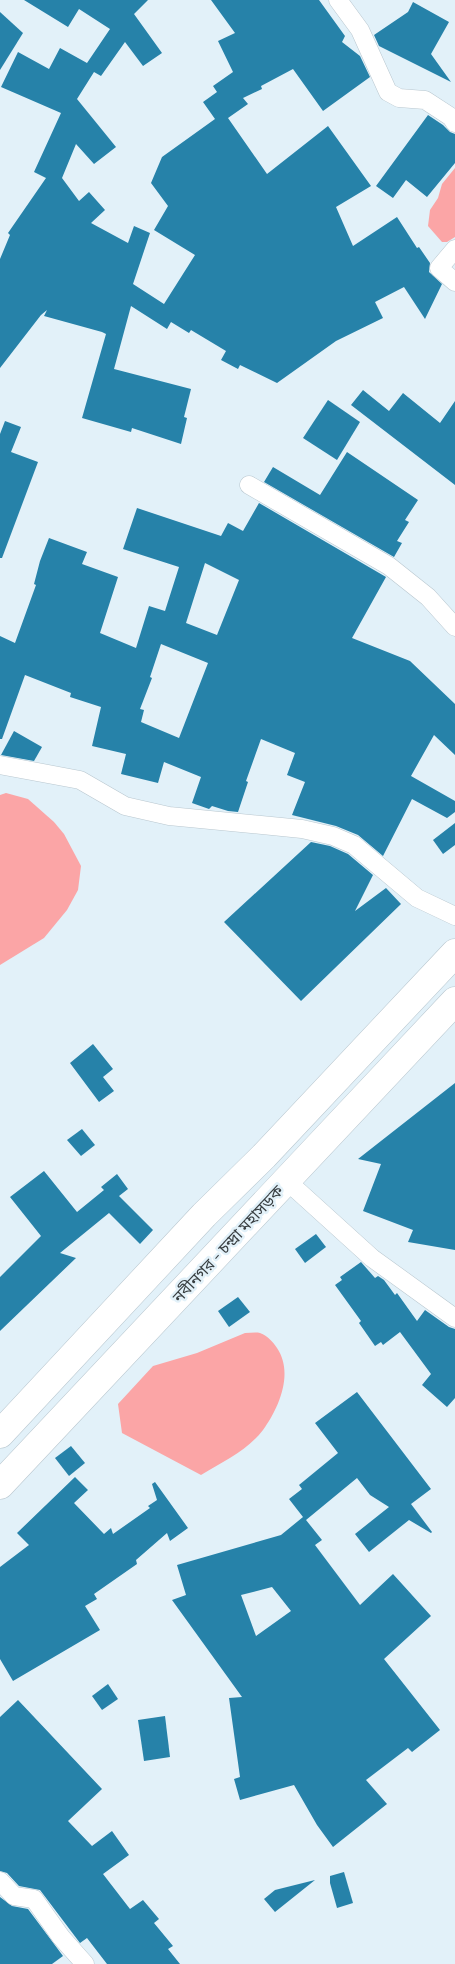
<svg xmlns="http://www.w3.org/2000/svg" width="455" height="1964" font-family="Bitter,'Noto Sans Bengali',serif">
  <rect width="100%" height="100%" fill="#e2f1f9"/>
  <g fill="#fba5a6">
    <path d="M455,168V237L447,242H442L428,226L430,210L438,198L442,184Z"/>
    <path d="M6,793L28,799L54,822L64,834L81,866L78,890L67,910L44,938L0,965V795Z"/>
    <path d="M245,1333C250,1333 256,1332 260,1333C268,1336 273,1342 277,1348C294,1373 279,1408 263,1430C248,1450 223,1462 201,1475L122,1433L118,1404L153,1366L197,1353Z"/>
  </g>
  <g fill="#2682a9" fill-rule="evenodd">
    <path d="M24,0H148L134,14L162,53L143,66L125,42L101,76L94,72L77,99L116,147L94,164L76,144L62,178L79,201L89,192L105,210L91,223L128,243L134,226L150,233L133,284L164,304L195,255L154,230L168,206L151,183L162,157L215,119L203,102L217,92L213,86L233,72L218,41L235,33L211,0H319L345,36L342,42L360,56L370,77L323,111L293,69L261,86L262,89L243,98L248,104L228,118L267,174L328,126L371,186L336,207L353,246L397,217L417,248L419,247L430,263L429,272L442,284L425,319L404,287L375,302L383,318L336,341L277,383L240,365L238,369L221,360L226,351L191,330L189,333L171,322L167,329L131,306L114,369L191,389L184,417L187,418L181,444L132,428L131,432L82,418L106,334L102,332L44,316L47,310L41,315L0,368V259L10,235L8,233L46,178L34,172L61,113L1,87L18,52L49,69L60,48L87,63L110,29L79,9L68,27Z"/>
    <path d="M413,2L449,22L431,54L451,82L379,46L374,35L408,12Z"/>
    <path d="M0,12L23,33L0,70Z"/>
    <path d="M428,115L443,125L450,132L455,134V163L427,197L406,180L393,198L376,186Z"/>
    <path d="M363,390L389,411L403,393L440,423L455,401V485L351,405Z"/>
    <path d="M328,400L360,422L337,460L303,438Z"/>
    <path d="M5,421L21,427L11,452L38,462L2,558H0V434Z"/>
    <path d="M347,452L418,500L405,520L409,522L397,541L402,543L394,557L264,482L273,467L320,495Z"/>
    <path d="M259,503L386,577L352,638L410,661L455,704V755L434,735L411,776L455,801V812L447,818L412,799L383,856L358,835L336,826L292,815L305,782L287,775L295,753L261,739L246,781L248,782L238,812L228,811L212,806L209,809L192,803L201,777L164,762L158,783L121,774L126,754L92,746L101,707L70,697L71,693L25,675L2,739H0V636L15,643L36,585L34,584L40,561L49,538L87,552L82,564L118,577L100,633L136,648L149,606L165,611L179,567L123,549L137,508L221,536L228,523L243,531ZM205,563L239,580L217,635L186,623ZM161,644L208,663L179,738L141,722L144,710L140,709L152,678L150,677Z"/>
    <path d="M14,731L42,747L34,761L1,755Z"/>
    <path d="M455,823V845L443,854L433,840Z"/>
    <path d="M311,842L330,846L348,854L373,875L355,911L386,888L401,904L301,1001L224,922Z"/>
    <path d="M93,1044L113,1069L103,1077L114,1091L99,1102L70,1063Z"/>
    <path d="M455,1083V1250L408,1242L413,1230L363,1211L381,1164L358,1159Z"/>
    <path d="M82,1129L95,1145L81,1156L67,1140Z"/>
    <path d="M44,1171L77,1212L104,1190L101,1187L117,1174L128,1189L119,1196L153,1230L140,1244L109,1213L60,1253L76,1258L0,1331V1277L41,1236L10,1197Z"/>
    <path d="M316,1234L326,1247L305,1263L295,1249Z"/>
    <path d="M361,1262L375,1278L378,1276L384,1280L395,1295L397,1293L417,1321L425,1310L449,1327L455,1329V1398L447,1407L422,1385L431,1374L400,1332L383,1345L381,1342L375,1346L359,1323L361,1321L335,1285L342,1280L340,1277Z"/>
    <path d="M238,1297L250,1312L229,1327L218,1311Z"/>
    <path d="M357,1392L431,1489L411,1504L432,1532L431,1533L409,1520L369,1552L355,1534L389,1507L370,1495L357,1478L306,1520L322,1540L315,1545L360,1605L393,1574L431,1616L384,1659L440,1730L412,1752L408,1748L366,1780L387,1804L333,1847L317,1825L294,1785L240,1800L234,1779L240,1777L229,1698L242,1697L172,1600L186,1595L177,1565L281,1535L303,1517L289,1499L302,1489L299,1485L338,1453L315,1423ZM272,1587L291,1611L256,1636L241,1595Z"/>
    <path d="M71,1446L85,1463L69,1476L55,1458Z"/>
    <path d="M75,1477L88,1490L74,1503L104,1534L111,1528L113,1534L150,1508L148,1506L157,1500L152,1484L155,1482L188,1528L170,1541L167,1533L136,1560L137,1564L94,1594L97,1599L85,1606L100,1630L13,1681L0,1659V1567L29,1545L17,1533Z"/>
    <path d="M108,1684L118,1699L102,1710L92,1696Z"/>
    <path d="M18,1700L102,1789L68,1821L92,1846L112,1831L129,1855L103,1874L130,1909L143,1900L159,1919L154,1923L173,1946L168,1949L180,1964H107L87,1938L80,1943L40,1890L19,1886L7,1873L0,1871V1717Z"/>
    <path d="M165,1716L170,1757L144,1761L138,1720Z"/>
    <path d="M344,1872L353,1903L337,1908L330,1883V1876Z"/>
    <path d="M315,1880L275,1912L264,1899L275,1890Z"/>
    <path d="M0,1897L12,1906L28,1909L63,1956L52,1964H0Z"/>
  </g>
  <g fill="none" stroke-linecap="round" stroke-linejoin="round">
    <defs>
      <g id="street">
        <path d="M338,0L360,30L388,92L399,98L425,100L451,117L455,123"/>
        <path d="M455,249L439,268L455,282"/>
        <path d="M249,485L389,566L428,597L455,627"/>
        <path d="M0,765L80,780L125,806L169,816L302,829L333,836L354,845L417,898L455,916"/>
        <path d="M287,1181L372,1258L455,1318"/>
        <path d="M0,1881L14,1896L34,1899L61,1937L85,1964"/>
      </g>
      <g id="highway">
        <path d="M0,1434L204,1215L264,1156L455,953"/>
        <path d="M0,1485L455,1001"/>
      </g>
    </defs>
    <use href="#street" stroke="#b9c7cf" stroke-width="19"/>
    <use href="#highway" stroke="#b9c7cf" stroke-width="29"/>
    <use href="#street" stroke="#fff" stroke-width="18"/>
    <use href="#highway" stroke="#fff" stroke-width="28"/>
  </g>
  <g text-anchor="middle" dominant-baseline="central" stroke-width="5" stroke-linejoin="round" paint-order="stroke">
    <g font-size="16" fill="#383e41" stroke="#e2f1f9">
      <text transform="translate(228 1244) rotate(-47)">নবীনগর - চন্দ্রা মহাসড়ক</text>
    </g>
  </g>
</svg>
